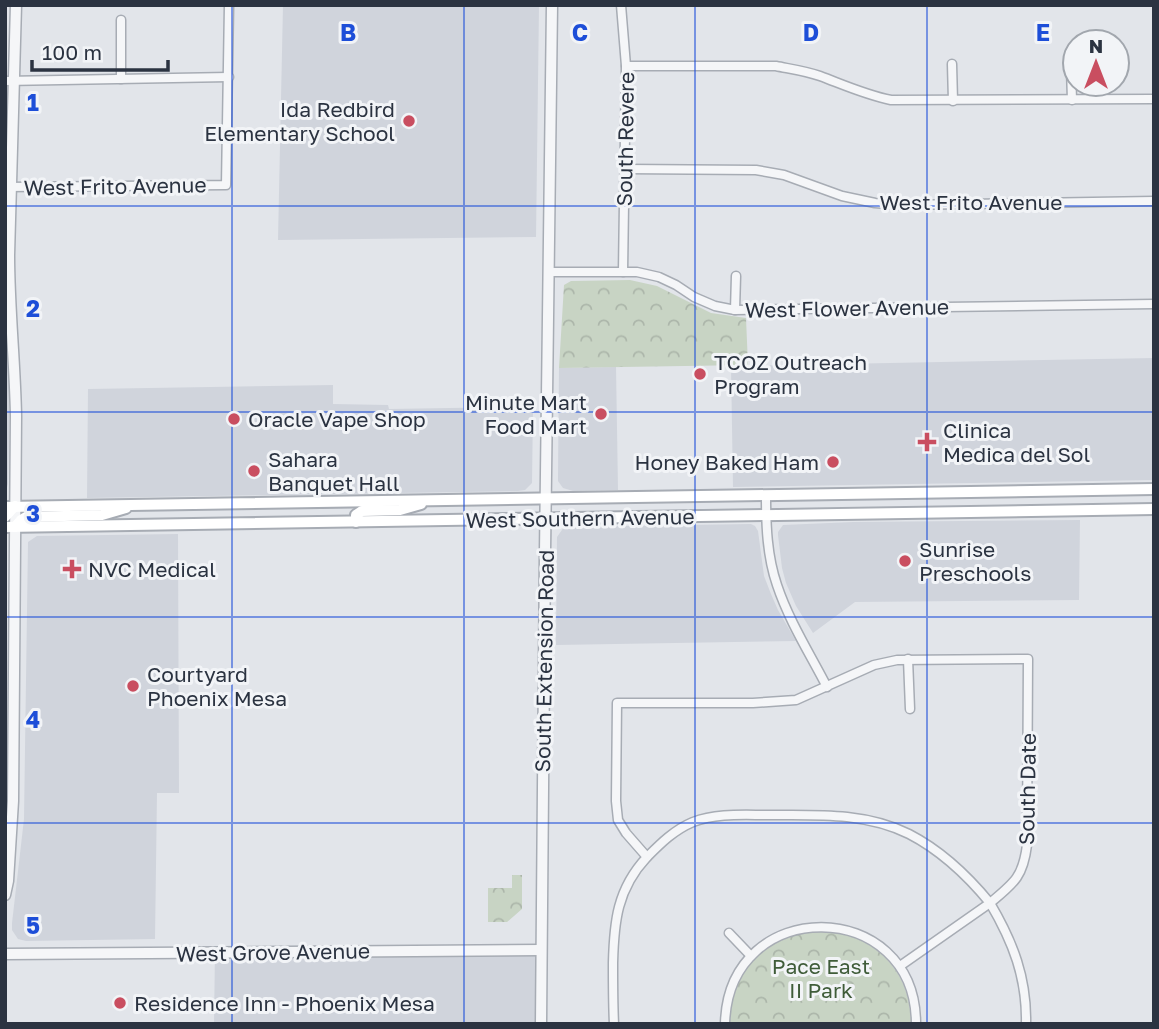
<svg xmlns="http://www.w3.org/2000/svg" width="1159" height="1029" font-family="'Golos Text',sans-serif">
  <defs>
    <pattern id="park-crowns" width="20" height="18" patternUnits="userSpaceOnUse" patternTransform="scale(1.75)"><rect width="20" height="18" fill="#c8d4c4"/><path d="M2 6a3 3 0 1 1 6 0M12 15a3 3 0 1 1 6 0" fill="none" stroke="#acb6aa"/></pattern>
  </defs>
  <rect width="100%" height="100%" fill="#e2e5ea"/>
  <g fill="#d0d4dc">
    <path d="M283,5H539L536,237L278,240Z"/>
    <path d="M5,318L10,384L8,484L5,494Z"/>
    <path d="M1154,358V480L733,487L731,366Z"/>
    <path d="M616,367L618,490L573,491L563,488L558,481V476L559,368Z"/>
    <path d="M333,385V404L388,405L389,409L517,407L533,409L532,483L525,490L518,491L87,498L88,389Z"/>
    <path d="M1080,520L1079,600L855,602L813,633L796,606L786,583L782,568L778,535V532L783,525L853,522Z"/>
    <path d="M751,524L755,526L758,531L764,576L771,594L778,610L796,641L556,645L557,537L564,527Z"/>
    <path d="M178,534L179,793H157L155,939L26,941L18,939L12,930V923L24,819L28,542L37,536Z"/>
    <path d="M541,950V1024H214L215,951Z"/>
  </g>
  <g fill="url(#park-crowns)">
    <path d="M630,280L657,286L711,313L746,318L748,365L559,368L564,285L571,281Z"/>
    <path d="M512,875H522V909L507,922H488V888H512Z"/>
    <path d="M814,932C827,932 841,932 853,937C891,952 911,984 911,1024H730C730,1012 731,997 736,986C749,955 782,934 814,932Z"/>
  </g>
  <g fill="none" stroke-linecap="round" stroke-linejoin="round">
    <defs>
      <g id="minor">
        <path d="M621,5L626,66L623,272"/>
        <path d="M121,20V79"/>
        <path d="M952,64L953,101"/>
        <path d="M626,66H776C791,69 806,71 820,76C844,85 866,95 891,100L1154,99"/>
        <path d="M1071,68L1072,100"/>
        <path d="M5,81L229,77"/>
        <path d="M625,169L756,170L784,175L842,196L875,203L901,205L1154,201"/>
        <path d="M5,187L226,185L229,5"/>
        <path d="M549,272H637L659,277L676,285L694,297L715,306L735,310L1154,304"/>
        <path d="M735,310L736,276"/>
        <path d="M766,495C766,525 767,556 777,585C789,621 810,654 827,687"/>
        <path d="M908,659L910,709"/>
        <path d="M647,857C661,843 674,830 693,822C716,813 743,815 767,815C815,815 865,812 909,834C942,851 967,875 990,903L900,966"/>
        <path d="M729,933L751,956"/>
        <path d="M614,1024C613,1004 613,984 613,963C614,922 617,889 647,857L626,833L618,820L616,801L617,703H753L796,700L874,665L897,660L1028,659L1027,845C1023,877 1014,883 990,903C1013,942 1027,978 1026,1024"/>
        <path d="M725,1024C728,894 916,896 916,1024"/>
      </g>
      <g id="tertiary">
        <path d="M5,895L8,881L13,801L16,416C15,362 9,309 9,255L16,5"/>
        <path d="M5,954L541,950"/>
        <path d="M541,1024L545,552L552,5"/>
      </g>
      <g id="secondary">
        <path d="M5,507L1154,489"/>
        <path d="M5,517L15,506"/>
        <path d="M356,522V515L362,511L400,510L421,504"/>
        <path d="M5,527L1154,509"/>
        <path d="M15,527L21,520L26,517L102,515L126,508"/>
      </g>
    </defs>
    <use href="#minor" stroke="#a7acb4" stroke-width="11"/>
    <use href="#tertiary" stroke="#a7acb4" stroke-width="13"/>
    <use href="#secondary" stroke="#a7acb4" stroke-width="14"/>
    <use href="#minor" stroke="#f5f6f8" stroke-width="8"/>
    <use href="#tertiary" stroke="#f5f6f8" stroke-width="10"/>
    <use href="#secondary" stroke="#fff" stroke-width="10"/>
  </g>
  <path fill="none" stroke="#1d4ed8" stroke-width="2" stroke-opacity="0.55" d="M232,5V1024M464,5V1024M695,5V1024M927,5V1024M5,206H1154M5,412H1154M5,617H1154M5,823H1154"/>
  <g fill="#c94e60" stroke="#f2f4f7" stroke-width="2.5">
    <circle cx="409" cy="121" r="7"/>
    <circle cx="700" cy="374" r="7"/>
    <circle cx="601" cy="414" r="7"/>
    <circle cx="234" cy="419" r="7"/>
    <path d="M923.5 431.5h7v7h7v7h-7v7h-7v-7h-7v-7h7z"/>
    <circle cx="833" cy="462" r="7"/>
    <circle cx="254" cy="471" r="7"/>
    <circle cx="905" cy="561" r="7"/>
    <path d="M68.5 558.5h7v7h7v7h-7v7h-7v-7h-7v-7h7z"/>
    <circle cx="133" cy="686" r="7"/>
    <circle cx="120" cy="1003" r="7"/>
  </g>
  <g text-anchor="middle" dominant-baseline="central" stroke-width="6" stroke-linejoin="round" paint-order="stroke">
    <g font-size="21" fill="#2b3341" stroke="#f2f4f7" text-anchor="start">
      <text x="395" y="109" text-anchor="end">Ida Redbird<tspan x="395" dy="24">Elementary School</tspan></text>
      <text x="714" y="362">TCOZ Outreach<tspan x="714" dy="24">Program</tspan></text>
      <text x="587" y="402" text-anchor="end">Minute Mart<tspan x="587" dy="24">Food Mart</tspan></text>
      <text x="248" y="419">Oracle Vape Shop</text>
      <text x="943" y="430">Clinica<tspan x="943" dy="24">Medica del Sol</tspan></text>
      <text x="268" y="459">Sahara<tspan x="268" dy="24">Banquet Hall</tspan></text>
      <text x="819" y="462" text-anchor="end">Honey Baked Ham</text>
      <text x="919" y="549">Sunrise<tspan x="919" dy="24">Preschools</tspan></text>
      <text x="88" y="569">NVC Medical</text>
      <text x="147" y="674">Courtyard<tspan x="147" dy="24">Phoenix Mesa</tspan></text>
      <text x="134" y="1003">Residence Inn - Phoenix Mesa</text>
    </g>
    <g font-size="21" fill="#2b3341" stroke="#f2f4f7">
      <text transform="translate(625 139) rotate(-89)">South Revere</text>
      <text transform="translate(115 186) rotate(-1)">West Frito Avenue</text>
      <text x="971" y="202">West Frito Avenue</text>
      <text transform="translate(847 308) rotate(-1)">West Flower Avenue</text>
      <text transform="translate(580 518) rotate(-1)">West Southern Avenue</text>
      <text transform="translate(544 661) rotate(-89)">South Extension Road</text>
      <text transform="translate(1027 789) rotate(-89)">South Date</text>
      <text transform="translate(273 952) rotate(-1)">West Grove Avenue</text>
    </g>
    <g font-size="21" fill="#3f5c39" stroke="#f2f4f7">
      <text x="821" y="966">Pace East<tspan x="821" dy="24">II Park</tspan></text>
    </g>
  </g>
  <g font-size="23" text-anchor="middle" font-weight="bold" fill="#1d4ed8" stroke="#f2f4f7" stroke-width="6" stroke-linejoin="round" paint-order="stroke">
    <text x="348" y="41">B</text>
    <text x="580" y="41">C</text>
    <text x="811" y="41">D</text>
    <text x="1043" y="41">E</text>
    <text x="33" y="111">1</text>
    <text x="33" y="317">2</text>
    <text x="33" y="522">3</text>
    <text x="33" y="728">4</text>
    <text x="33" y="934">5</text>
  </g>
  <rect width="1159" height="1029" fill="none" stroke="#2b3341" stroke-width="14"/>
  <g transform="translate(1096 63)"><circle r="33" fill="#f2f4f7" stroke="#a2a7ae" stroke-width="2"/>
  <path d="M0-5L12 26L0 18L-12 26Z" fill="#c94e60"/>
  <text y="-10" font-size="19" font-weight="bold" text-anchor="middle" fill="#2b3341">N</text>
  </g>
  <path d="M32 60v10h136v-10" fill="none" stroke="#2b3341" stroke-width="3.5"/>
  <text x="42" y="60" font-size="21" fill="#2b3341" stroke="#f2f4f7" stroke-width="5" paint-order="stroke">100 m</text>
</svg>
